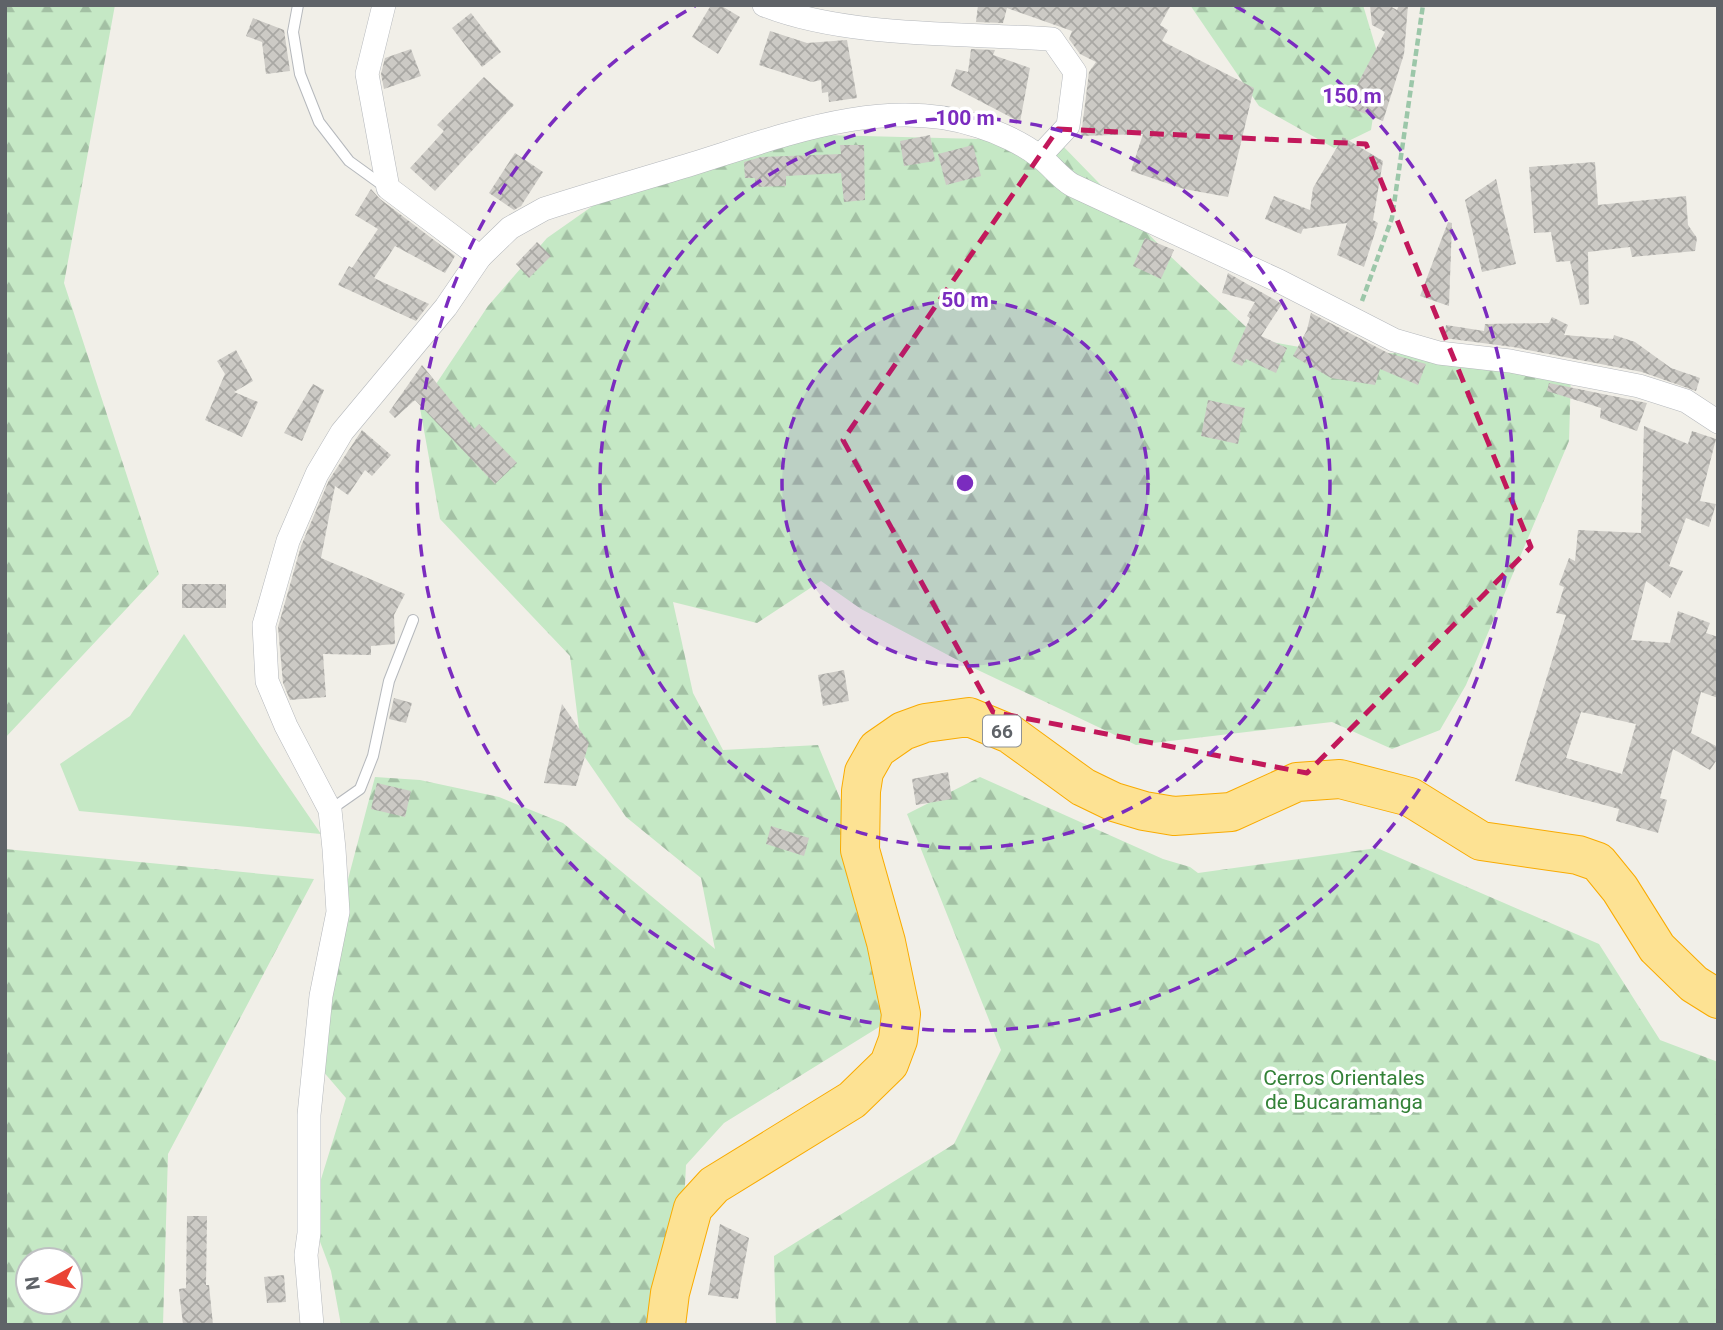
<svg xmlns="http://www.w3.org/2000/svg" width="1723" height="1330" font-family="Roboto,sans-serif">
  <defs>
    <pattern id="forest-firs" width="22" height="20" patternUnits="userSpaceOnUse" patternTransform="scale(1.75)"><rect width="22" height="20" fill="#c5e8c5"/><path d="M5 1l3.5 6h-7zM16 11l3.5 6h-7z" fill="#a3c0a4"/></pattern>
    <pattern id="building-cross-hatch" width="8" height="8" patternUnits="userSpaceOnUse" patternTransform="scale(1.75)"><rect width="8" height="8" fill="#cccac5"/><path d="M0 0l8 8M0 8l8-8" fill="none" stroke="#a9a8a4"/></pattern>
  </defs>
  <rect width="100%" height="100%" fill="#f1efe8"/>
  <path fill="#c5e8c5" d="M184,634L321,834L79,811L60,764L130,716Z"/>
  <g fill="url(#forest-firs)" fill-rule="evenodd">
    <path d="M5,5H115L64,283L159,574L5,738Z"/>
    <path d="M1190,5H1363L1381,65L1371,130L1334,148L1259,106Z"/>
    <path d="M825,135L1058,141L1169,255L1260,340L1322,351L1422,354L1571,373L1569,441L1466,685L1440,730L1392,749L1332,722L1136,745L963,663L861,609L821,581L757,623L673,602L693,693L723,750L818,745L893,927L907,970L879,1027L724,1123L686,1165L678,1325H341L331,1271L310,1215L346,1098L309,1055L318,993L375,777L420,780L499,797L563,823L715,949L701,878L626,817L582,753L570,656L440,519L420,408L488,306L547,238L641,172Z"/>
    <path d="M980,777L1163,859L1190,867L1198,873L1377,848L1599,944L1660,1040L1718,1062V1325H776L774,1256L954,1144L1001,1050L907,814Z"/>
    <path d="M5,849L314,879L168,1154L163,1325H5ZM70,1260V1302H28V1260Z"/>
  </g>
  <g fill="url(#building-cross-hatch)" fill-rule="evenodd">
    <path d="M711,5H720L740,17L718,54L692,37Z"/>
    <path d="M978,5H1171L1160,25L1168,30L1162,41L1254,88L1228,197L1184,189L1131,171L1143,134L1081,136L1089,72L1096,62L1080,54L1069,39L1072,31L1007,8L1003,23L976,22Z"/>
    <path d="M1370,5H1388L1397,10L1399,5H1408L1404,54L1383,121L1346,106L1385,32L1372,25Z"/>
    <path d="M471,13L501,52L482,67L452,28Z"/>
    <path d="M253,18L284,30L290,71L266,74L262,42L246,36Z"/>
    <path d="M770,31L807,43L847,40L857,98L829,102L828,92L822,93L821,80L812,82L759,65Z"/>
    <path d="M411,49L421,76L384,89L381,74L385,58Z"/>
    <path d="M971,49L995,50L993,55L1030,68L1020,122L951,86L956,69L968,72Z"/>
    <path d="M484,77L514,105L435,191L410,168L444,131L437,125Z"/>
    <path d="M930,135L935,161L904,166L900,141Z"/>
    <path d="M1343,137L1383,161L1373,220L1378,223L1364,267L1337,255L1347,223L1303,229L1301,234L1265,219L1274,196L1310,210L1313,188Z"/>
    <path d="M840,145H864L865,200L844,202L841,173L786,176V186L755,187V178H745L744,162L761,157L841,154Z"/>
    <path d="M973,145L981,176L946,185L938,154Z"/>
    <path d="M515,153L543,172L521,206L514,210L489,193Z"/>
    <path d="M1595,162L1598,205L1686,196L1688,225L1697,238L1695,251L1632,257L1630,247L1588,252L1589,304L1580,305L1570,261L1556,262L1551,232L1534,233L1529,167Z"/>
    <path d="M1496,179L1516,264L1482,272L1465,200Z"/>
    <path d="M371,189L380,199L455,256L445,273L395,246L374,278L429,304L416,321L338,285L349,266L352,268L378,229L355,215Z"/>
    <path d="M1448,222L1452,223L1449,306L1420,296Z"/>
    <path d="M1145,238L1174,250L1161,279L1133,266Z"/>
    <path d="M537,242L551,256L529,278L516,264Z"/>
    <path d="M1228,273L1282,304L1261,336L1287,348L1276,373L1246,359L1242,366L1231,361L1250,318L1247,316L1255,302L1222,293Z"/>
    <path d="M1311,313L1388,353L1426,364L1418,385L1380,369L1375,385L1331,378L1293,356L1307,330Z"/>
    <path d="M1552,317L1568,325L1564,335L1613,339L1614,335L1635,342L1671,368L1700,378L1696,391L1642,372L1513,347L1444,338L1446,325L1484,331L1485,324L1549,323Z"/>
    <path d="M236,350L253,381L234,392L258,402L242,437L205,420L225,374L217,361Z"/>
    <path d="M422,365L474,429L479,424L517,463L495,484L415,400L395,418L389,412Z"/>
    <path d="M1549,383L1647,403L1637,431L1600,418L1601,408L1547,391Z"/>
    <path d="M313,384L324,390L302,441L284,433Z"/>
    <path d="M1208,400L1245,408L1238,444L1201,436Z"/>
    <path d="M1644,426L1688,444L1692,431L1716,439L1700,501L1716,504L1709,527L1686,518L1669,566L1683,571L1670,598L1646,581L1631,640L1670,643L1678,611L1710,623L1706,633L1718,637V698L1701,692L1691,733L1718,747V758L1710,770L1673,749L1660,798L1667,800L1658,833L1616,821L1619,809L1515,781L1566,615L1556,613L1564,587L1559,585L1569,558L1575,561L1578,530L1641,533ZM1581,712L1636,724L1622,774L1566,758Z"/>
    <path d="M362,430L391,455L372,476L365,470L348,495L335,486L321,558L405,594L394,615L395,644L371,646V655L323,654L326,697L290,700L283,683L278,627L301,546L329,480Z"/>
    <rect x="182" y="584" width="44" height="24"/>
    <path d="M844,670L849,701L823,706L818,675Z"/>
    <path d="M394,698L412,703L406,723L389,719Z"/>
    <path d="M562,704L589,743L576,786L544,783Z"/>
    <path d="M948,772L952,799L916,805L912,779Z"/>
    <path d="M377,783L411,791L405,817L371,809Z"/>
    <path d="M771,826L809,838L804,856L766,844Z"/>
    <path d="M187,1216H207L206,1285H209L213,1325H183L179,1289L186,1288Z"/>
    <path d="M720,1224L749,1238L738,1299L708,1295Z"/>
    <path d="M284,1275L286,1302L267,1303L264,1277Z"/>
  </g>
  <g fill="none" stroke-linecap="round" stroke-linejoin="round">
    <defs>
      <g id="lane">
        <path d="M298,5L293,32L300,74L319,122L349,161L385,187"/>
        <path d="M330,810L360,789L373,756L389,681L413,620"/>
      </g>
      <g id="street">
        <path d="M384,5L367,74L388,188L480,257"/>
        <path d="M764,5C846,38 964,33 1052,39L1075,72L1068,126L1040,156"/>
        <path d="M312,1325L306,1255L309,1233V1115L321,996L338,912L334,849L330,810L286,726L267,681L264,625L288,541L317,474L342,432L446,307L480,257L510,228L544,209C593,193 643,179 692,164C782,136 884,95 978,126C998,132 1024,144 1040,157C1052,166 1059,177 1072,185L1279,281L1394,340L1439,353L1510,361L1639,386L1686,401L1718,422"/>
      </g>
      <path id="highway" d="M666,1325L670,1293L693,1208L714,1185L852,1100L889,1064L898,1040L901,1014L886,942L860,850L861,791L864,772L877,749L903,731L925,723L969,717L1010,734L1083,787L1114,802L1144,811L1174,816L1231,812L1297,782L1340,779L1410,797L1481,841L1578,855L1598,862L1620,889L1657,948L1694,984L1718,999"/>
    </defs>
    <use href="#lane" stroke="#b5b8bc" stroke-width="12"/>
    <use href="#street" stroke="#b5b8bc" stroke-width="24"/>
    <use href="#highway" stroke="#f9ab00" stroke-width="40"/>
    <path stroke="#9cc7a9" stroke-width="4.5" stroke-dasharray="7 3.5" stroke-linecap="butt" d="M1362,301L1392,218L1423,5"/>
    <use href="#lane" stroke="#fff" stroke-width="10"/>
    <use href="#street" stroke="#fff" stroke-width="23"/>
    <use href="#highway" stroke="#fde293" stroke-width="38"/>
  </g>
  <path fill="none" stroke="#c2185b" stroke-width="5" stroke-dasharray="14 9" stroke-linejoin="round" d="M1058,129L1366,144L1531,547L1307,773L993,712L843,440Z"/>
  <circle cx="965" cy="483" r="183" fill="#7b2cbf" fill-opacity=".12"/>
  <g fill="none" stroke="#7b2cbf" stroke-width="3.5" stroke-dasharray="12 9">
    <circle cx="965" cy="483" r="183"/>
    <circle cx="965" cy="483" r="365"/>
    <path d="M1235 6A548 548 0 1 1 695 6"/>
  </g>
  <g text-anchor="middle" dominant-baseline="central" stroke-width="7" stroke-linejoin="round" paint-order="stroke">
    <rect fill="#fff" stroke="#8f9295" stroke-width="2" x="983" y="715.5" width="38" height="31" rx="5"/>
    <g font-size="19" font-weight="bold" fill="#5f6368">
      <text x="1002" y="731">66</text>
    </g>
    <g font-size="21" fill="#348238" stroke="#fff">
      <text x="1344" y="1078">Cerros Orientales<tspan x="1344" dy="24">de Bucaramanga</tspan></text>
    </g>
  </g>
  <circle cx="965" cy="483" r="10" fill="#7b2cbf" stroke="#fff" stroke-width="3.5"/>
  <g font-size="21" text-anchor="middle" font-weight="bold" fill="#7b2cbf" stroke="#fff" stroke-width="7" stroke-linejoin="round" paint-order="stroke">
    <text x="1352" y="103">150 m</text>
    <text x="965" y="125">100 m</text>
    <text x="965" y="307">50 m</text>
  </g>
  <rect width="1723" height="1330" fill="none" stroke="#5f6368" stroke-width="14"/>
  <g transform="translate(49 1281) rotate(262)"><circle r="33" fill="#ffffff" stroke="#bfc1c3" stroke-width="2"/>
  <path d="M0-5L12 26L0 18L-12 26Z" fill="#ea4335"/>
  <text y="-10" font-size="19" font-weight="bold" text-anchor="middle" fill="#5f6368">N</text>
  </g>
</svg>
